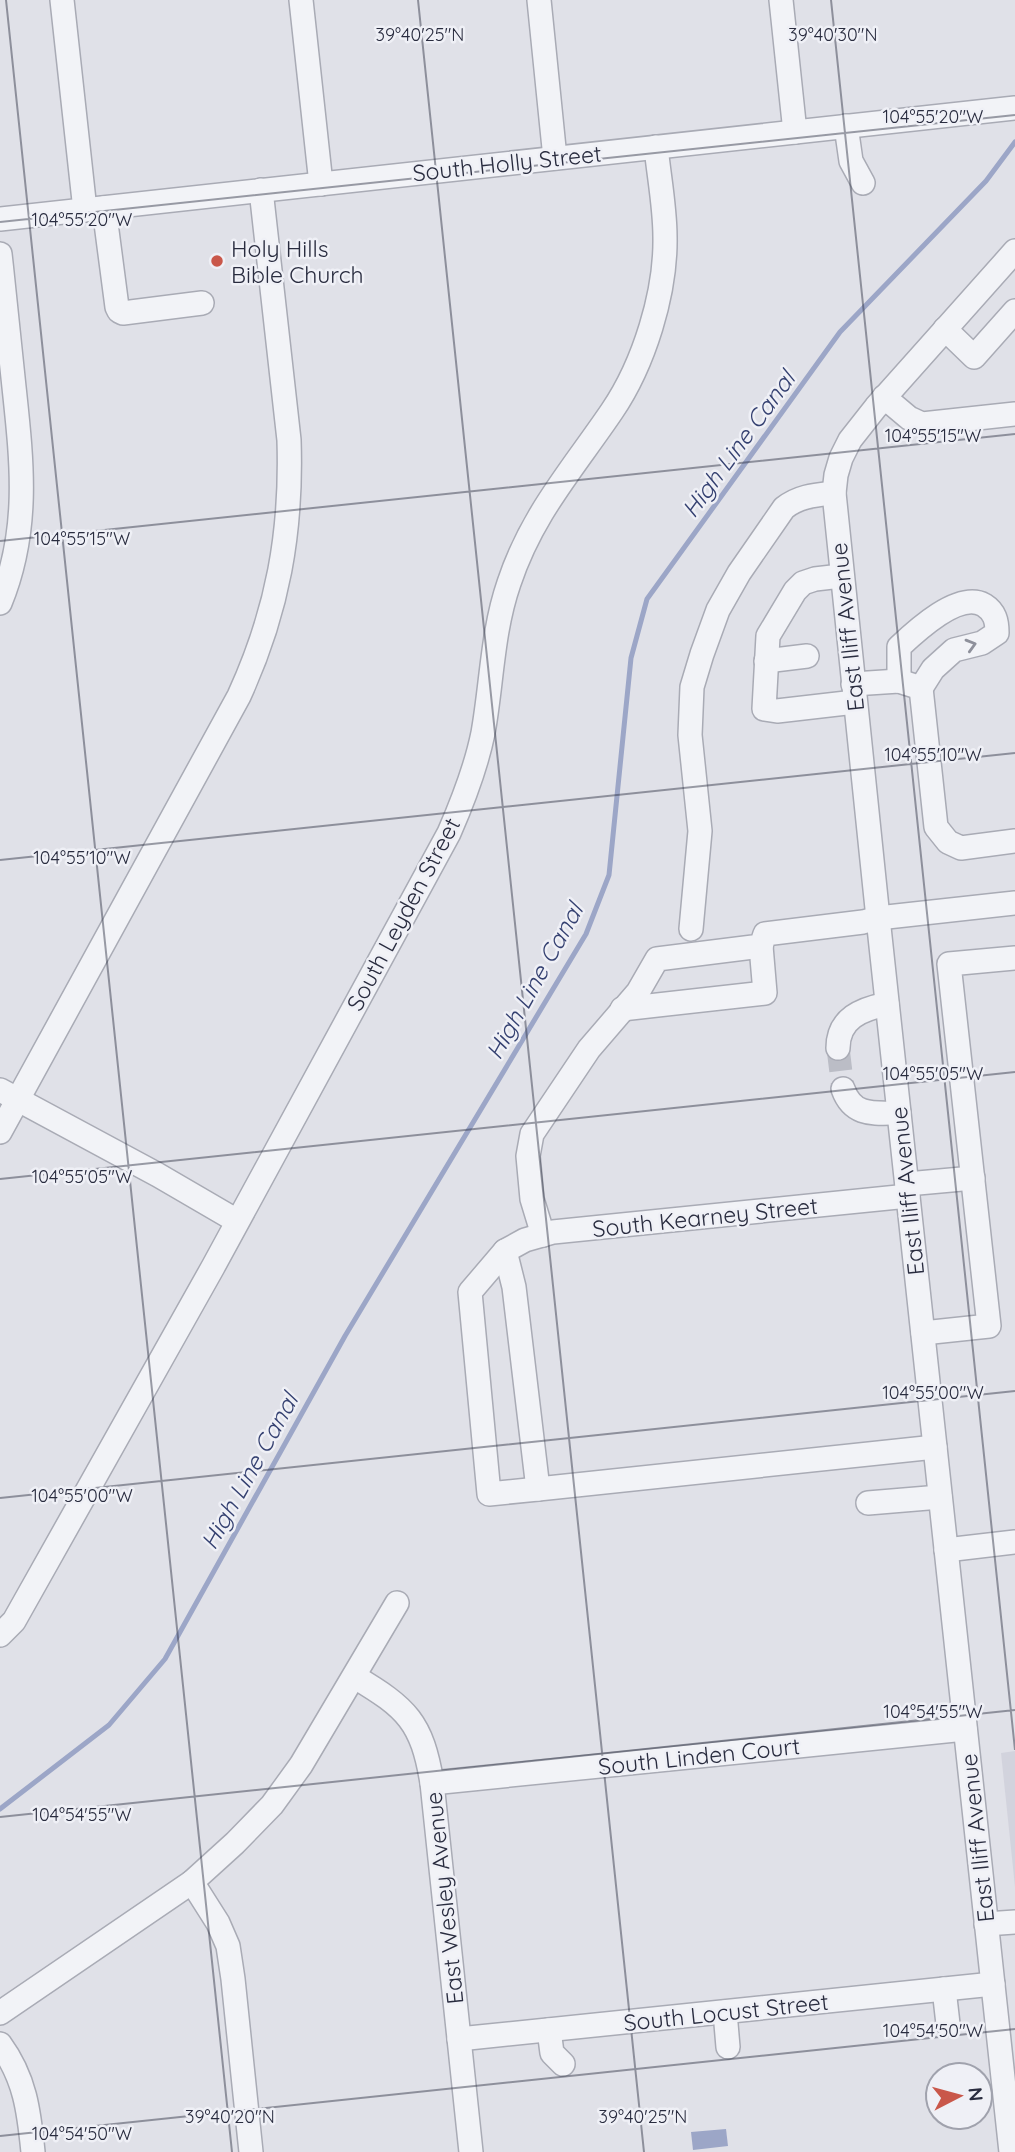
<svg xmlns="http://www.w3.org/2000/svg" width="1015" height="2152" font-family="Quicksand,sans-serif">
  <rect width="100%" height="100%" fill="#e0e1e8"/>
  <path fill="#d2d3dd" d="M1015,1751V1887L1001,1753Z"/>
  <path fill="#9ca6c7" d="M726,2129L728,2146L693,2150L691,2132Z"/>
  <g fill="none" stroke-linecap="round" stroke-linejoin="round">
    <path stroke="#9ca6c7" stroke-width="5" d="M0,1809L109,1725L165,1659L345,1336L586,934L609,875L631,658L647,599L840,332L986,181L1015,142"/>
    <path stroke="#bbbdc6" stroke-width="23" stroke-dasharray="23 11" stroke-linecap="butt" d="M838,1048L843,1089"/>
    <defs>
      <g id="minor">
        <path d="M62,0L85,210"/>
        <path d="M301,0L321,184"/>
        <path d="M539,0L555,158"/>
        <path d="M781,0L795,132"/>
        <path d="M846,126L851,161L863,183"/>
        <path d="M104,208L117,307L119,311L123,313L202,303"/>
        <path d="M0,219L1015,108"/>
        <path d="M0,254C5,298 9,342 14,387C22,462 30,530 0,603"/>
        <path d="M945,329L974,357L1015,311"/>
        <path d="M884,397L909,418L922,424L1015,414"/>
        <path d="M841,576L815,579L803,583L795,591L768,636L764,709L777,711L855,702"/>
        <path d="M766,661L807,656"/>
        <path d="M899,681V647C916,631 959,591 984,605C995,612 997,621 997,633L982,643L954,650L933,669L921,688"/>
        <path d="M853,684L899,681L921,688L936,827L948,842L961,848L1015,841"/>
        <path d="M691,929L700,831L690,735L692,687L702,654L718,610L739,573L784,508C799,496 816,495 834,493"/>
        <path d="M622,1009L765,993L761,946"/>
        <path d="M838,1048C838,1018 862,1009 887,1004"/>
        <path d="M843,1089C853,1117 874,1113 899,1113"/>
        <path d="M0,1090L158,1175L237,1221"/>
        <path d="M0,1132L239,696C278,611 292,532 289,440L261,190"/>
        <path d="M907,1184L973,1178"/>
        <path d="M543,1235L532,1199L528,1156L532,1134L589,1049L638,992L657,959L761,946L765,934L863,922L878,918L1015,903"/>
        <path d="M505,1251L514,1287L538,1489L935,1447"/>
        <path d="M923,1333L989,1326L949,964L1015,958"/>
        <path d="M538,1489L489,1494L470,1292L505,1251L525,1240L553,1232L908,1196"/>
        <path d="M868,1503L940,1497"/>
        <path d="M946,1550L1015,1542"/>
        <path d="M0,1635L14,1621L213,1267L449,833C463,801 476,768 483,733C492,683 492,632 509,583C532,514 572,470 612,411C644,364 666,293 665,237C665,207 659,177 656,147"/>
        <path d="M355,1677C407,1708 422,1722 432,1783L471,2152"/>
        <path d="M432,1783L965,1729"/>
        <path d="M192,1882L218,1923L228,1946L233,1979L251,2152"/>
        <path d="M986,1924L1015,1922"/>
        <path d="M944,1989L948,2024"/>
        <path d="M725,2012L728,2047"/>
        <path d="M0,2013L192,1882L235,1843L272,1805L301,1765L397,1603"/>
        <path d="M549,2030L552,2053L563,2064"/>
        <path d="M459,2039L993,1984"/>
        <path d="M0,2044C25,2078 29,2111 33,2152"/>
        <path d="M1011,2152L878,918L834,493L836,475L841,458L850,440L876,407L1015,251"/>
      </g>
    </defs>
    <use href="#minor" stroke="#a9abb5" stroke-width="26"/>
    <use href="#minor" stroke="#f2f3f7" stroke-width="23"/>
  </g>
  <defs><path id="oneway-chevron" d="M-2-3.5L2.5 0L-2 3.5" fill="none" stroke-width="1.6" stroke-linecap="round" stroke-linejoin="round" transform="scale(1.75)"/></defs>
  <use stroke="#8e909b" href="#oneway-chevron" transform="translate(971 645) rotate(-16)"/>
  <path fill="none" stroke="#292c3f" stroke-width="2" stroke-opacity="0.45" d="M6,0L232,2152M418,0L644,2152M831,0L1015,1750M0,222L1015,115M0,541L1015,434M0,860L1015,753M0,1179L1015,1072M0,1498L1015,1391M0,1817L1015,1710M0,2136L1015,2029"/>
  <circle fill="#c9574a" stroke="#eff0f6" stroke-width="2.5" cx="217" cy="261" r="7"/>
  <g text-anchor="middle" dominant-baseline="central" stroke-width="5" stroke-linejoin="round" paint-order="stroke">
    <g font-size="23" fill="#292c3f" stroke="#eff0f6">
      <text transform="translate(507 163) rotate(-6)">South Holly Street</text>
      <text transform="translate(847 627) rotate(-96)">East Iliff Avenue</text>
      <text transform="translate(403 914) rotate(-62)">South Leyden Street</text>
      <text transform="translate(907 1191) rotate(-96)">East Iliff Avenue</text>
      <text transform="translate(705 1217) rotate(-6)">South Kearney Street</text>
      <text transform="translate(699 1756) rotate(-6)">South Linden Court</text>
      <text transform="translate(977 1838) rotate(-96)">East Iliff Avenue</text>
      <text transform="translate(444 1898) rotate(-96)">East Wesley Avenue</text>
      <text transform="translate(726 2012) rotate(-6)">South Locust Street</text>
    </g>
    <g font-size="23" fill="#292c3f" stroke="#eff0f6" text-anchor="start">
      <text x="231" y="248">Holy Hills<tspan x="231" dy="26">Bible Church</tspan></text>
    </g>
    <g font-size="24" font-style="italic" fill="#354171" stroke="#eff0f6">
      <text transform="translate(738 444) rotate(-54)">High Line Canal</text>
      <text transform="translate(534 981) rotate(-61)">High Line Canal</text>
      <text transform="translate(249 1471) rotate(-61)">High Line Canal</text>
    </g>
  </g>
  <g font-size="18" text-anchor="middle" fill="#292c3f" stroke="#eff0f6" stroke-width="5" stroke-linejoin="round" paint-order="stroke">
    <text x="420" y="41">39°40'25"N</text>
    <text x="833" y="41">39°40'30"N</text>
    <text x="933" y="123">104°55'20"W</text>
    <text x="82" y="226">104°55'20"W</text>
    <text x="933" y="442">104°55'15"W</text>
    <text x="82" y="545">104°55'15"W</text>
    <text x="933" y="761">104°55'10"W</text>
    <text x="82" y="864">104°55'10"W</text>
    <text x="933" y="1080">104°55'05"W</text>
    <text x="82" y="1183">104°55'05"W</text>
    <text x="933" y="1399">104°55'00"W</text>
    <text x="82" y="1502">104°55'00"W</text>
    <text x="933" y="1718">104°54'55"W</text>
    <text x="82" y="1821">104°54'55"W</text>
    <text x="933" y="2037">104°54'50"W</text>
    <text x="230" y="2123">39°40'20"N</text>
    <text x="643" y="2123">39°40'25"N</text>
    <text x="82" y="2140">104°54'50"W</text>
  </g>
  <g transform="translate(959 2096) rotate(84)"><circle r="33" fill="#eff0f6" stroke="#a0a2ad" stroke-width="2"/>
  <path d="M0-5L12 26L0 18L-12 26Z" fill="#c9574a"/>
  <text y="-10" font-size="19" font-weight="bold" text-anchor="middle" fill="#292c3f">N</text>
  </g>
</svg>
